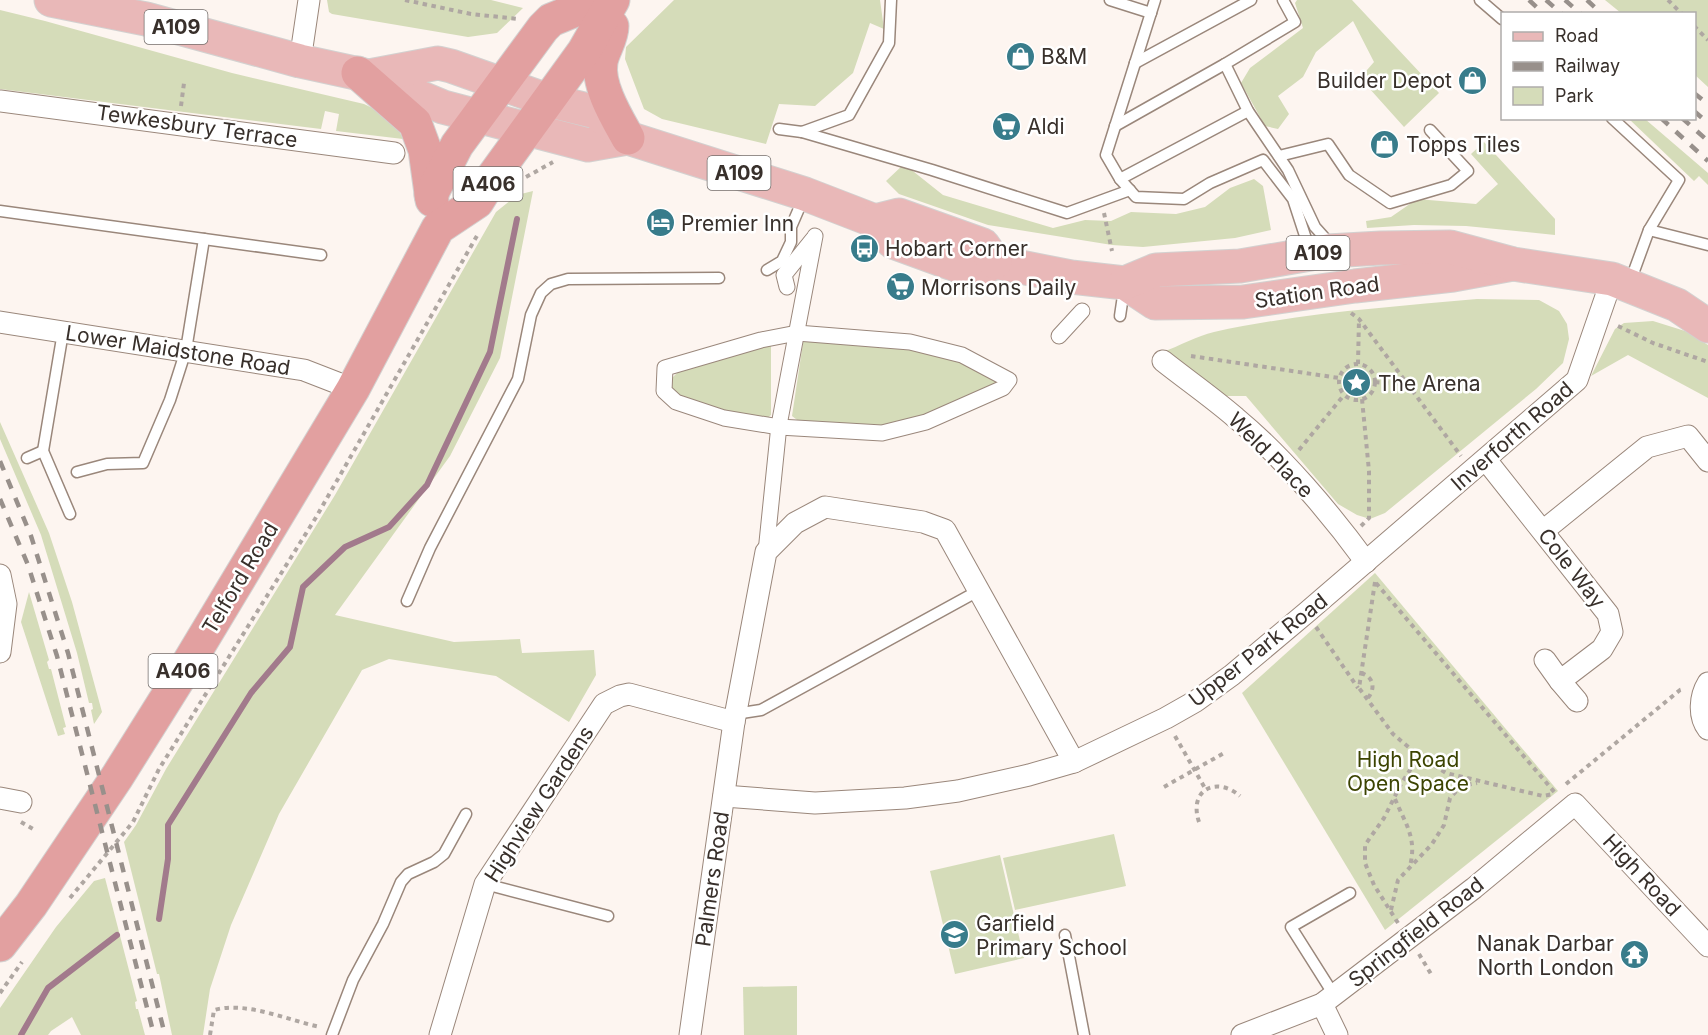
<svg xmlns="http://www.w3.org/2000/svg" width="1708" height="1035" font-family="Inter,sans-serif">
  <rect width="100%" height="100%" fill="#fdf5f0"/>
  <g fill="#d5dcb9">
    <path d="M327,0H491L523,8L497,33L468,37L332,14L329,12Z"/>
    <path d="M674,0H880L884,29L870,23L853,73L815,106L779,104L766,144L662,119L644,109L625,59L626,47Z"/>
    <path d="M1297,0H1352L1439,93L1404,127L1360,78L1374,62L1353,21L1316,52L1303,77L1278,96L1289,114L1278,129L1265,126L1241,83L1250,68L1303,28L1295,3Z"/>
    <path d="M1605,0H1708V87L1695,75L1694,14L1621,13Z"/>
    <path d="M0,10L45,21L232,73L364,104L393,118L403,139L336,131L339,114L325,111L321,129L0,89Z"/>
    <path d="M1629,119H1645L1708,173V185L1699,176L1694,181Z"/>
    <path d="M1484,142L1555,219V235L1466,226L1414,225L1367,228L1366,221L1391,217L1417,199L1476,204L1498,184L1471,154Z"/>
    <path d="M904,164L943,195L1053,228L1085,220L1111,221L1131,212L1176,214L1205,207L1230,188L1254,179L1263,186L1271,230L1235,238L1143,247L1112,245L988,225L899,194L886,181Z"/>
    <path d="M533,191L500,358L450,456L335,615L454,642L520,639L522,653L594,650L596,675L569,722L496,676L389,659L362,670L279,814L231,925L210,989L203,1035H172L159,974H157L124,842L136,825L166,769L335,495L496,212L517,195Z"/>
    <path d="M1477,299L1539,300L1559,311L1567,324L1569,339L1563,363L1536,389L1385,513L1370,519L1357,515L1338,504L1246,396H1219L1163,352C1179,346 1197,336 1214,332C1300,313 1390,307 1477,299Z"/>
    <path d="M1653,321L1685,331L1708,345V398L1628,355L1591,376L1615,329L1624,323Z"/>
    <path d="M804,336L930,346L1004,384L957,408L864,432L801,423L792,416Z"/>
    <path d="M771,343V415L765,420L700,408L669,396L670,380L679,371Z"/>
    <path d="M0,422L49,533L72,602L102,712L94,724L91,710L93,709L92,703H89L77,653L41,535L0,439Z"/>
    <path d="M1375,573L1558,791L1385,930L1242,693Z"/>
    <path d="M29,592L49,660L47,662L49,669H51L66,727L63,728L65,734L58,736L21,622Z"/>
    <path d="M1114,834L1126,886L1015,910L1003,858Z"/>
    <path d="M1000,855L1024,958L955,974L930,871Z"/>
    <path d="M105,878L137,1001L135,1002L136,1009H138L145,1035H81L72,1017L51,1031L48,1035H0V1008L56,927L94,881Z"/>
    <path d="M797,986V1035H744L743,987Z"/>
  </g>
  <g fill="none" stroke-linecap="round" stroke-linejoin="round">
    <g stroke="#a27a8c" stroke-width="6">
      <path d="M159,919L168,859V825L251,693L290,647L303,587L345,547L389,527L427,485L490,352L517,219"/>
      <path d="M21,1035L48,988L117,935"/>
    </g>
    <defs>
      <g id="service">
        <path d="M1110,0L1151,13"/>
        <path d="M1283,0L1295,22L1225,64L1248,111L1288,170L1315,227L1324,237L1327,247"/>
        <path d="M1480,0L1502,19"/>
        <path d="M1135,63L1251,0"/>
        <path d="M1248,111L1120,179L1136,197L1184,199L1210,183L1263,160L1293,199L1310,251"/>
        <path d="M1612,118L1679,180L1649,230"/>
        <path d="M1115,126L1225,64"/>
        <path d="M779,129L802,132L849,115L889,43L891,0"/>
        <path d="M802,132L932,170L1067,213L1130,190"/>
        <path d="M1279,156L1328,144L1349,175L1390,203L1451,185L1468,171L1430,130"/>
        <path d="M1120,179L1106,155L1155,0"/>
        <path d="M0,211L321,255"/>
        <path d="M767,270L782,261L791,242V227L804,197"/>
        <path d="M1630,282L1649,230L1708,245"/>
        <path d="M1120,316L1124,289"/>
        <path d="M63,332L43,451L70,514"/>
        <path d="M27,458L43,451"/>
        <path d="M77,472L107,464L143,463L170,400L186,350L204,239"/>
        <path d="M407,601L430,548L518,379L531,315L541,293L551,284L568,279L719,278"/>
        <path d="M735,714L761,710L978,591"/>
        <path d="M485,884L608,916"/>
        <path d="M1065,935L1084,1035"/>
        <path d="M1334,995L1291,927L1350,893"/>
        <path d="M332,1035L353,980L383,924L401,882L408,874L434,862L444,854L466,814"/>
      </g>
      <g id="pedestrian">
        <path d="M787,287L784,275L813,239"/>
        <path d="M797,333L910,342L962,355L1009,380L1003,388L926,422L882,433L779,427L724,418L676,402L664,391L665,368L761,340Z"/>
        <path d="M1059,336L1082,311"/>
        <path d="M766,552L779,425L815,236"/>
      </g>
      <g id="minor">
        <path d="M300,61L309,0"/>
        <path d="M0,101L394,153"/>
        <path d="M0,322L304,370L353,389"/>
        <path d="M1163,361C1187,380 1213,398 1236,418C1282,456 1331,514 1366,562"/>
        <path d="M1486,460L1608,614L1612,632L1602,649L1560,681L1545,660"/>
        <path d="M1543,531L1647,447L1688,436L1708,461"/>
        <path d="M0,575L6,604L0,652"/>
        <path d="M1560,681L1577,701"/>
        <path d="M1708,683C1700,696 1698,716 1708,729"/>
        <path d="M724,796L815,803L905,798L958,791L1029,775L1074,762L1166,718L1196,701L1232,675L1306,613L1577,380L1612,279"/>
        <path d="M0,798L21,802"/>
        <path d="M1322,1004L1337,1035"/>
        <path d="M440,1035L485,884L604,704L620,696L629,694L734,722"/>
        <path d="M690,1035L734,722L766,552L795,523L825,507L923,522L945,530L1074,762"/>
        <path d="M1242,1035L1322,1004L1474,888L1575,804L1708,946"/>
      </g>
      <g id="primary">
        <path d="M51,0L146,19L300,61L369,76L443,107L588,145L628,138"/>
        <path d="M369,76L438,63L451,66L547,100L596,112L628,138L805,194L875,221L893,242L975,272L995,262L1071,277L1125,283L1155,303L1243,302L1355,286L1453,275L1513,264"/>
        <path d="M875,221L899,215L983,245L995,262"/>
        <path d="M1125,283L1156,270L1240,266L1328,251L1381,248L1450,247L1513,264L1612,279L1677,305L1708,326"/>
      </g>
      <g id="trunk">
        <path d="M612,26C612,39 603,50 601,62C597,86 617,118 628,138"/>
        <path d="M358,73L415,123L425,150L432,200"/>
        <path d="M431,195L457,145L543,28L551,20L600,0"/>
        <path d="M0,945L31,905L117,777L189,662L353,389L438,228L477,202L492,178L584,51L613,0"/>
      </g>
    </defs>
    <use href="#service" stroke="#9a877b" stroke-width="13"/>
    <use href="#pedestrian" stroke="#9a877b" stroke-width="17"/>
    <use href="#minor" stroke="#9a877b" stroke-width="23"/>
    <use href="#primary" stroke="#d3d1d0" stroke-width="35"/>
    <use href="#trunk" stroke="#d3d1d0" stroke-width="35"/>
    <g stroke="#afa7a2" stroke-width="4" stroke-dasharray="4.5 4.5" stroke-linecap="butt">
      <path d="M405,0L471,14L519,19"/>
      <path d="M1668,0L1682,14"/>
      <path d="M1694,26L1708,40"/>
      <path d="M181,106L184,83"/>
      <path d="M526,177L553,162"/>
      <path d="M1104,213L1112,251"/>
      <path d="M1351,313L1359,319L1461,456"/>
      <path d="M1618,326L1653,343L1708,362"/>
      <path d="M1191,356L1339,378"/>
      <path d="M1358,364L1359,319"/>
      <circle cx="1357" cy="382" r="18"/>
      <path d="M1375,382L1407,385"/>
      <path d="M1299,450L1344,395"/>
      <path d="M1361,526L1369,518V471L1362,399"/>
      <path d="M1375,582L1359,688L1393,734L1419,756L1446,773L1543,796L1553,794"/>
      <path d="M1376,583L1556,794"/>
      <path d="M1316,627L1358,688"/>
      <path d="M1361,673C1374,677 1376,689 1367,699"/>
      <path d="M1175,736L1206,790"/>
      <path d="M1566,784L1680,690L1683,689"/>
      <path d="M1164,787L1224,753"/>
      <path d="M1395,799C1406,825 1417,838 1410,866"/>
      <path d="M21,822L33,829"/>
      <path d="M1199,822C1188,789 1217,776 1240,796"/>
      <path d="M70,898L133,822L159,769L315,519L478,234"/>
      <path d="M1391,910L1398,880L1432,844L1444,825L1450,798L1461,786L1477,783"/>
      <path d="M1398,923L1374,885L1365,863V845L1384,818L1401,784L1419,756"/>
      <path d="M1419,954L1431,974"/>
      <path d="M0,993L22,962"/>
      <path d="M210,1035L214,1010C246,1001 287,1020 320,1027"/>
    </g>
    <use href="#service" stroke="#fff" stroke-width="10"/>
    <use href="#pedestrian" stroke="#fff" stroke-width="15"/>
    <use href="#minor" stroke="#fff" stroke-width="21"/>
    <use href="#primary" stroke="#e9b8b8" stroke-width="33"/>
    <use href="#trunk" stroke="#e2a0a0" stroke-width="33"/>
    <g stroke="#98908b" stroke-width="4.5" stroke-dasharray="10 10" stroke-linecap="butt">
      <path d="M1529,0L1544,14"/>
      <path d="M1546,0L1562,14"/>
      <path d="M1565,0L1581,14"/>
      <path d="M1587,0L1602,14"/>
      <path d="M1694,93L1708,104"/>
      <path d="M1694,111L1708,123"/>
      <path d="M1661,118L1708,161"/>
      <path d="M1682,118L1708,141"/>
      <path d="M0,461L31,536L68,653L165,1035"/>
      <path d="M0,499L28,565L57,656L154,1035"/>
    </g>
  </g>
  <defs>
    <symbol id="shop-disc" viewBox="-11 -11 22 22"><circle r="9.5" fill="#387c8b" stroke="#fff"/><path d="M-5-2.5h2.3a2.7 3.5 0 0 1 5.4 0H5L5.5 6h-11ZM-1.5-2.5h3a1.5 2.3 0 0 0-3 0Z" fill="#fff"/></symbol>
    <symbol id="supermarket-disc" viewBox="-11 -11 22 22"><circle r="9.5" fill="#387c8b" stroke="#fff"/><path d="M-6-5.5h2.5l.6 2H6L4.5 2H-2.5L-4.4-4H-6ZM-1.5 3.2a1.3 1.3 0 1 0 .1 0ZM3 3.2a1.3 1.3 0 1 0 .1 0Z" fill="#fff"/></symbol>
    <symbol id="hotel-disc" viewBox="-11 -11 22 22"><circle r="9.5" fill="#387c8b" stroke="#fff"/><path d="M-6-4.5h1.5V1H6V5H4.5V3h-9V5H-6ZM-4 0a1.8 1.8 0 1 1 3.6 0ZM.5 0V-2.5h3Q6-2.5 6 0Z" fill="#fff"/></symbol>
    <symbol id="bus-disc" viewBox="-11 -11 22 22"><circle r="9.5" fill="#387c8b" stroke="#fff"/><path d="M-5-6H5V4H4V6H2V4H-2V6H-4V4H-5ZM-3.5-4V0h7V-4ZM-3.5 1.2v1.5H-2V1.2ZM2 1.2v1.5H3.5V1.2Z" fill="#fff"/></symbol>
    <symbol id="sight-disc" viewBox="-11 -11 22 22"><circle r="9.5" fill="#387c8b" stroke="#fff"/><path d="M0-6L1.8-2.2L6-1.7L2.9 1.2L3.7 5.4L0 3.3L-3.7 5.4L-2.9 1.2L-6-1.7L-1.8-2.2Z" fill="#fff"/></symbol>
    <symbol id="school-disc" viewBox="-11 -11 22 22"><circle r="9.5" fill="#387c8b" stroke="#fff"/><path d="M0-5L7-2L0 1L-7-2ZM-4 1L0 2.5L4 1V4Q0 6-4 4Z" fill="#fff"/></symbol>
    <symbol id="temple-disc" viewBox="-11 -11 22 22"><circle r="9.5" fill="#387c8b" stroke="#fff"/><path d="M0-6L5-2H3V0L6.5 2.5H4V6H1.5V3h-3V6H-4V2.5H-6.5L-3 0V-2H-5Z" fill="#fff"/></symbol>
  </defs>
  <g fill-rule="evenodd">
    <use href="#shop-disc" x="1004" y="40" width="33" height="33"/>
    <use href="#shop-disc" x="1456" y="64" width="33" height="33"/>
    <use href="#supermarket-disc" x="990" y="110" width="33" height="33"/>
    <use href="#shop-disc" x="1368" y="128" width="33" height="33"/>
    <use href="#hotel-disc" x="644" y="206" width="33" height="33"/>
    <use href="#bus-disc" x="848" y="232" width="33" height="33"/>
    <use href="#supermarket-disc" x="884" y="270" width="33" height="33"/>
    <use href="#sight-disc" x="1340" y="366" width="33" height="33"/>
    <use href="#school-disc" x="938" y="918" width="33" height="33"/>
    <use href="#temple-disc" x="1618" y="938" width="33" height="33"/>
  </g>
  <g text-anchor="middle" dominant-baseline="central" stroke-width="5" stroke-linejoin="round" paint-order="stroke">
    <g fill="#fff" stroke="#746e6b" stroke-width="1.5">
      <rect x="144.5" y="10" width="63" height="34" rx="4.5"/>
      <rect x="707.5" y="156" width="63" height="34" rx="4.5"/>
      <rect x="453.5" y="167" width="69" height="34" rx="4.5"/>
      <rect x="1286.5" y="236" width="63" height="34" rx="4.5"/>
      <rect x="148.5" y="654" width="69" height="34" rx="4.5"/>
    </g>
    <g font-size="20" font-weight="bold" fill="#38302b">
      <text x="176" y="27">A109</text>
      <text x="739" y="173">A109</text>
      <text x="488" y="184">A406</text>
      <text x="1318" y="253">A109</text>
      <text x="183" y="671">A406</text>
    </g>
    <g font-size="21" fill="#38302b" stroke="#fff" text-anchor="start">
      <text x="1041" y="56">B&amp;M</text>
      <text x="1452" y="80" text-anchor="end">Builder Depot</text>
      <text x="1027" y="126">Aldi</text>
      <text x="1406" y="144">Topps Tiles</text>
      <text x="681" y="223">Premier Inn</text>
      <text x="885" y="248">Hobart Corner</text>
      <text x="921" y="287">Morrisons Daily</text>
      <text x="1378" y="383">The Arena</text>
      <text x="976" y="923">Garfield<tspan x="976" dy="24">Primary School</tspan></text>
      <text x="1614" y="943" text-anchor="end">Nanak Darbar<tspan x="1614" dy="24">North London</tspan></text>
    </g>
    <g font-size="21" fill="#38302b" stroke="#fff">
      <text transform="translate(197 126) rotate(8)">Tewkesbury Terrace</text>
      <text transform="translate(1317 292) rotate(-8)">Station Road</text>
      <text transform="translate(178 350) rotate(9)">Lower Maidstone Road</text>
      <text transform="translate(1512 436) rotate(-41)">Inverforth Road</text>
      <text transform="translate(1271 455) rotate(45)">Weld Place</text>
      <text transform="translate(1572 568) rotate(52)">Cole Way</text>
      <text transform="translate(240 578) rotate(-59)">Telford Road</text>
      <text transform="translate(1258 650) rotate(-38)">Upper Park Road</text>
      <text transform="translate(539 804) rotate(-57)">Highview Gardens</text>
      <text transform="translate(1642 875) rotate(47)">High Road</text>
      <text transform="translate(712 879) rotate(-82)">Palmers Road</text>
      <text transform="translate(1416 932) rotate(-38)">Springfield Road</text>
    </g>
    <g font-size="21" fill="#3c4402" stroke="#fff">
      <text x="1408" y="759">High Road<tspan x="1408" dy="24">Open Space</tspan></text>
    </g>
  </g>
  <rect x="1501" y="12" width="195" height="108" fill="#ffffff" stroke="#afacaa" stroke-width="1.5"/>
  <rect x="1513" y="32" width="30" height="9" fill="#e9b8b8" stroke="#afacaa" stroke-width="1.5"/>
  <text x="1555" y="42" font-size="18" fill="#38302b">Road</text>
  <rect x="1513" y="62" width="30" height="9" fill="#98908b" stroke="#afacaa" stroke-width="1.5"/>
  <text x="1555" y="72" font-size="18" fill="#38302b">Railway</text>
  <rect x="1513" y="87" width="30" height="18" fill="#d5dcb9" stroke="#afacaa" stroke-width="1.5"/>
  <text x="1555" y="102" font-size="18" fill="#38302b">Park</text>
</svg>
